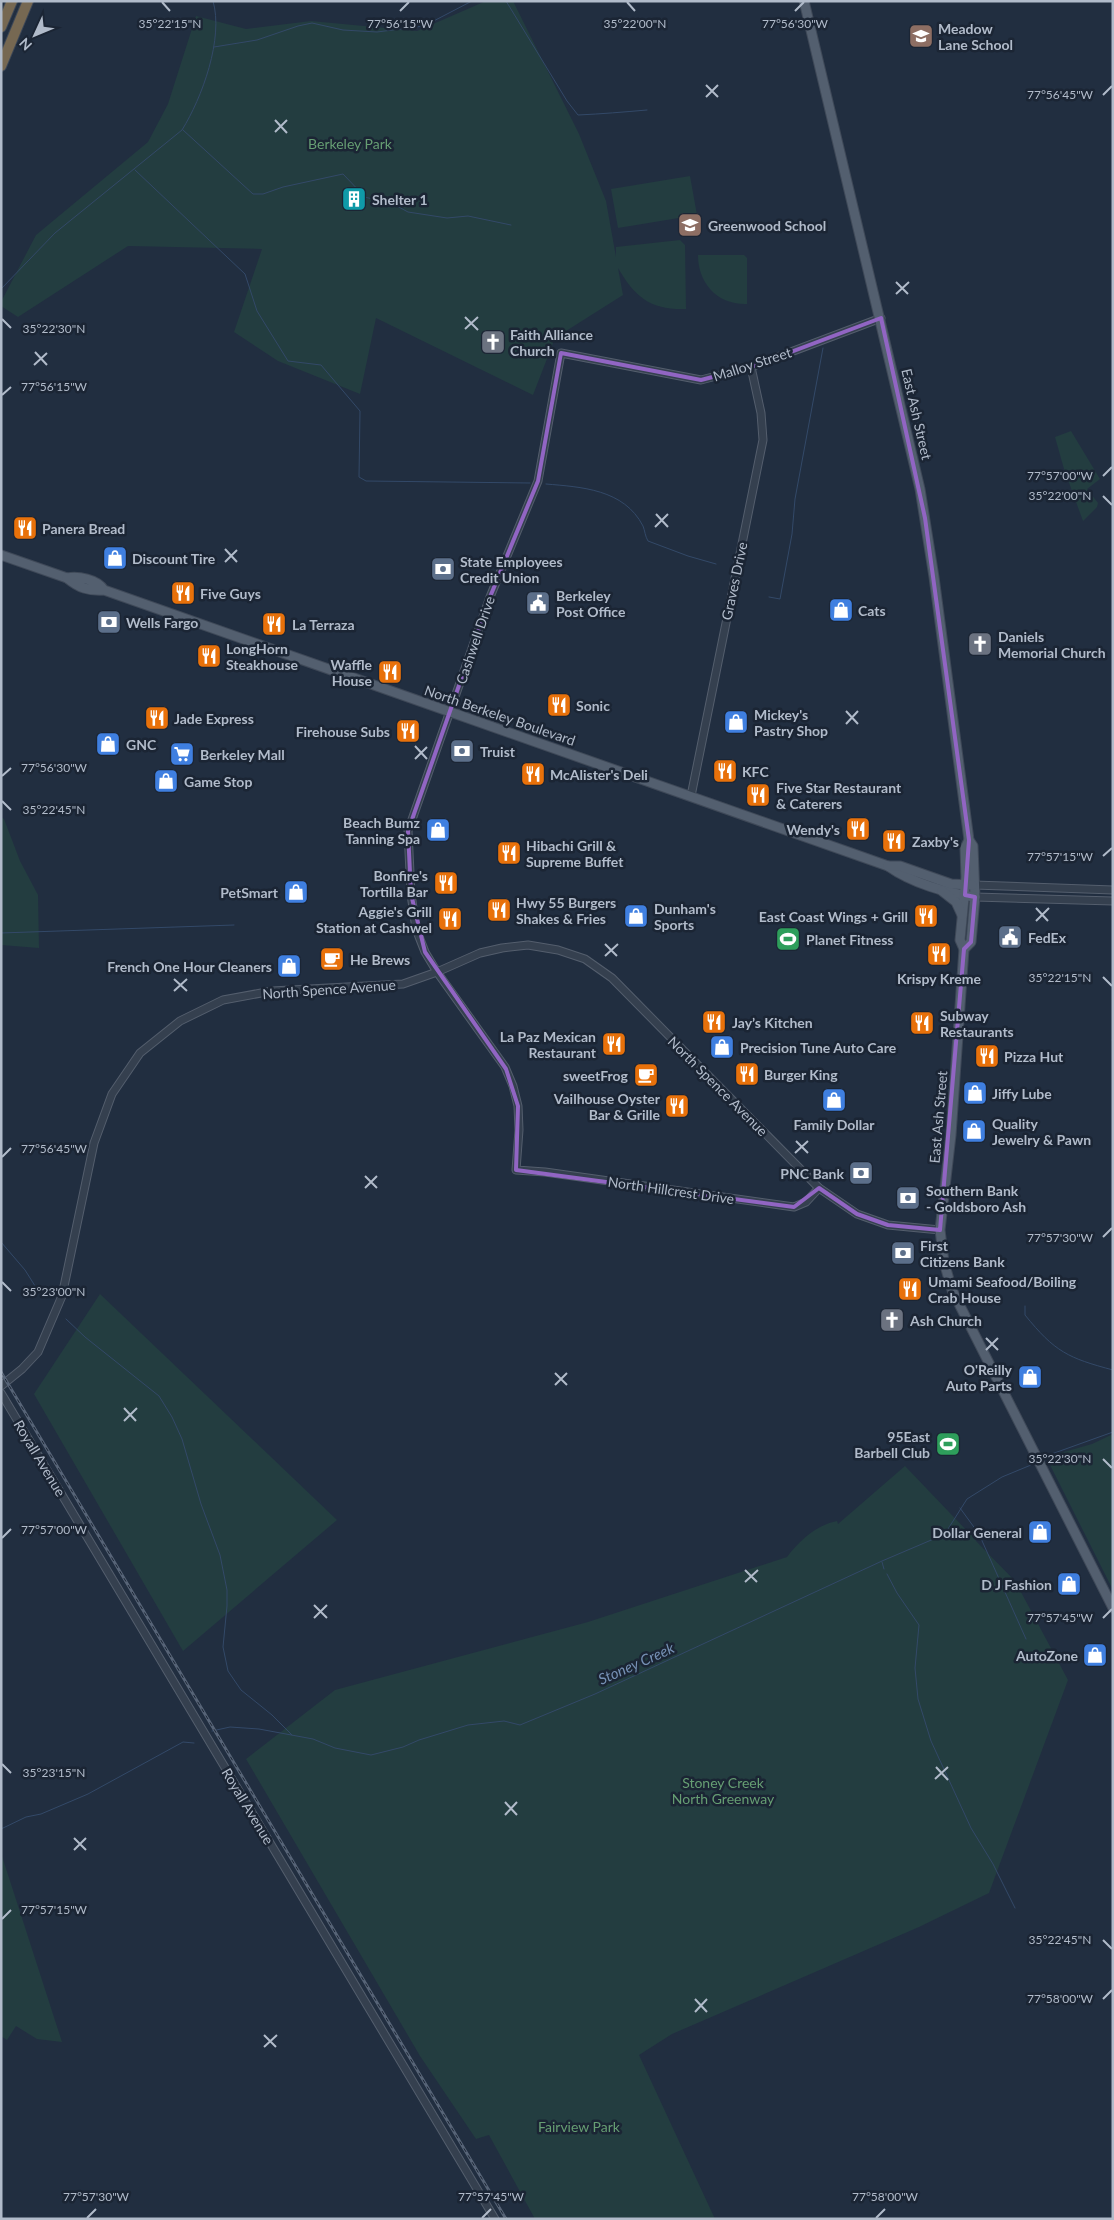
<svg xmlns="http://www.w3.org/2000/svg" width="1114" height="2220" font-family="Lato,sans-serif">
  <rect width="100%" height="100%" fill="#212e40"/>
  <g fill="#233d40">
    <path d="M486,1H513L579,134L606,201L616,257V247L680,240L685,245L686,309C650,310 635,297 618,268L623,295L555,338L533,395L376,318L360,394L278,361L234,332L262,249L128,246L18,317L1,306V302L36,235L148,142L168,104L196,16L246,29L311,21L417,31Z"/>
    <path d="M690,176L697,215L618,228L611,189Z"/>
    <path d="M698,255H744L747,258V304C717,305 698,283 698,255Z"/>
    <path d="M1071,431L1100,479L1087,489L1098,503L1097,507L1083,521L1064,469L1055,437Z"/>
    <path d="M1,817L4,819L20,861L38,895L39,948L1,945Z"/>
    <path d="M100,1294L337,1520L183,1651L34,1394Z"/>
    <path d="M1113,1434V1590L1046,1457L1092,1444Z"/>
    <path d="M905,1466L970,1534L973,1533L976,1541L1015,1581L1068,1680L989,1893L919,1927L672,2034L639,2055L715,2219H535L489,2135L476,2139L420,2056L246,1759L335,1690L588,1622L787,1557C799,1541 816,1525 837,1521L838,1524Z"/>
    <path d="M1,1853L62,2042L37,2039L16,2026L7,2040L1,2036Z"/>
  </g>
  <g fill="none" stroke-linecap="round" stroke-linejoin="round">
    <g stroke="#334968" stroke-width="1">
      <path d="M506,1L567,101L578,115C601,114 624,112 647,110"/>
      <path d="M214,47L257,40L298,26L312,23L343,30L377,32L424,26L472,1"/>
      <path d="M183,130L253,194H263L283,187L343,174L365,197L397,206L408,212L447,218L468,216L511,225"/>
      <path d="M135,170L245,274L257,311L288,361L321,365L360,411L359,477L366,481L530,483"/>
      <path d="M1,289L55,233L182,130C202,98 224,38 213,1"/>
      <path d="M546,484C581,487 624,489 643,526C645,531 645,536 648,541L688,556L716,564"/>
      <path d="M769,597L780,599L792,534L795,499L823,348"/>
      <path d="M1,933L234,925"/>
      <path d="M1112,1040H1113"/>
      <path d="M1,1242L25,1270L37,1289"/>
      <path d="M1025,1306V1315C1055,1352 1068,1358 1113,1370"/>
      <path d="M66,1319L85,1337L159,1396L172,1417L182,1439L201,1504L220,1555L227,1590V1606L223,1647L228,1671L241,1690L272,1715L292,1735"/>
      <path d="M1046,1456L1113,1432"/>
      <path d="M960,1508L979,1534L1026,1639"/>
      <path d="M882,1562L884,1569"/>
      <path d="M887,1574L897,1593L919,1625L915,1668L918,1699L931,1741L971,1828L993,1864L1015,1908"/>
      <path d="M212,1731L230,1727L259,1729L313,1739L335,1748L371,1755L403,1747L419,1740L468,1725L504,1721L520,1725L595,1694L882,1561L936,1538L948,1529L967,1499L1002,1477L1031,1465"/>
      <path d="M1,1829L26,1817L41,1814L88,1794L183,1742L194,1743"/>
    </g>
    <defs>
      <g id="minor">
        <path d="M691,796L763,440L761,413L751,367"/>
        <path d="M974,885L1113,890"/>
        <path d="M975,897L1113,901"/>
        <path d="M819,1188L806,1202L794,1207L545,1172L516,1170L519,1130L518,1106L513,1086L505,1067L437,972L425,952L416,929L411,894L408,831L490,597L538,481L561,353L701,380L751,367L881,318"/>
        <path d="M1,1386L22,1369L38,1352L62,1296L94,1143L112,1094L140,1053L180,1021L223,1000L272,991L403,984L437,972L480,953L502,948L528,945L558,950L585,959L612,978L819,1188L857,1214L888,1225L940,1230"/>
        <path d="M1,1393L495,2219"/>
      </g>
      <g id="major">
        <path d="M804,1L920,489L934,577L969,840L973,846L975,897L971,942L964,949"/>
        <path d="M1,555L67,578"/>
        <path d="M104,590C97,579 78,576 67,578C79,588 88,591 104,590L888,866C912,883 946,893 975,897"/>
        <path d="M969,840L965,848L966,877L960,940L964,949L951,1135L940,1230L944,1262L952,1290L1113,1608"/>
        <path d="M888,866H900L951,884L972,885"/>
        <path d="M942,891L956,902L962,915"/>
      </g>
      <g id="highway">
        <path d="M1,27L12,1"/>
        <path d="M1,66L28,1"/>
      </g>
    </defs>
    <use href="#minor" stroke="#545e6d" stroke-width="9"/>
    <use href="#major" stroke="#3f4958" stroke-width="11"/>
    <use href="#highway" stroke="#3e4857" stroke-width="12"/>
    <use href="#minor" stroke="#35404f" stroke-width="7"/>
    <use href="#major" stroke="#535f6f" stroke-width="9"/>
    <use href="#highway" stroke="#766852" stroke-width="10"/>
    <defs>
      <path id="rail" d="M1,1372L506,2219"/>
    </defs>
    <use href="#rail" stroke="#576477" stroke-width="3"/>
    <use href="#rail" stroke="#1b2534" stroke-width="1" stroke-dasharray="4" stroke-linecap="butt"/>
  </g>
  <path fill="none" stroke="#9165c3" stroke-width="4" stroke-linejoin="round" d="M881,318L925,518L969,840L965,895L975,897L971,942L964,949L940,1230L888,1225L857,1214L819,1188L794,1207L516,1170L518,1106L506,1069L425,952L411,894L408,831L490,597L538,481L561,353L701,380L751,367Z"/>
  <path fill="none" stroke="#b1bbca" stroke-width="2" d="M162,2L170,11M627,2L635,11M400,11L409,2M795,11L804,2M706,85L718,97M1103,95L1112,86M706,97L718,85M275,120L287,133M275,132L287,120M896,282L908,294M896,294L909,282M465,317L478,330M2,319L11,328M465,329L478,317M35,352L47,365M34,365L47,353M2,395L11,387M1103,476L1112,467M1103,496L1112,505M656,514L668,527M655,527L668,514M225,549L237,562M225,562L237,550M846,711L858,724M846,724L858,711M415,746L427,759M415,759L427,747M2,776L11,768M2,801L11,810M1103,856L1112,848M1036,908L1048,921M1036,921L1049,908M605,944L617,956M605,956L618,944M1103,977L1112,986M174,979L187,991M174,991L187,979M796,1141L808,1153M795,1153L808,1141M2,1157L11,1148M365,1176L377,1188M365,1188L377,1176M1103,1237L1112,1228M2,1282L11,1291M986,1338L998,1350M986,1350L998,1338M555,1373L567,1385M555,1385L567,1373M124,1408L136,1421M124,1421L137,1408M1103,1459L1112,1468M2,1538L11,1529M745,1570L757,1582M745,1582L758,1570M314,1605L327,1618M314,1618L327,1605M1103,1618L1112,1609M2,1764L11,1773M936,1767L948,1780M935,1779L948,1767M505,1802L517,1815M505,1815L517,1802M74,1838L86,1850M74,1850L86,1838M2,1919L11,1910M1103,1940L1112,1949M695,1999L707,2012M1103,1999L1112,1990M695,2012L707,1999M264,2035L276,2047M264,2047L277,2035M87,2218L96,2209M482,2218L491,2209M876,2218L885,2209"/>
  <defs>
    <symbol id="school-square" viewBox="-11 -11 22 22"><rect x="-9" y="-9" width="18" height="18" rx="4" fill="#8d6e63" stroke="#1b2534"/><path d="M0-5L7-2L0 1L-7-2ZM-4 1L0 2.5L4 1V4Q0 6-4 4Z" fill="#fff"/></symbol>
    <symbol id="building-square" viewBox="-11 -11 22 22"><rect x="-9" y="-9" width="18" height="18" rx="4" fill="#0f9aa8" stroke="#1b2534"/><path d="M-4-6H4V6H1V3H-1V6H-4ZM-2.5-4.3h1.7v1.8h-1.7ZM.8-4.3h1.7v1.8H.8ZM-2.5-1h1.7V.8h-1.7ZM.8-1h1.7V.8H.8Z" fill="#fff"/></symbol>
    <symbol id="church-square" viewBox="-11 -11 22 22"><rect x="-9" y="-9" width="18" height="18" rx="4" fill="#6b7280" stroke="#1b2534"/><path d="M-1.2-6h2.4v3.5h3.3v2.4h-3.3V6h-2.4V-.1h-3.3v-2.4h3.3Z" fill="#fff"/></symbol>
    <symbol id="restaurant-square" viewBox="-11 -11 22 22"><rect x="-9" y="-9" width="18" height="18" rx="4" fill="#e8710a" stroke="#1b2534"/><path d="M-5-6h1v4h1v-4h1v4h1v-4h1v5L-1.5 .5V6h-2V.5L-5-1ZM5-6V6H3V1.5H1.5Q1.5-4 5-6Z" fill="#fff"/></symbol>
    <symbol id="shop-square" viewBox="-11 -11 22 22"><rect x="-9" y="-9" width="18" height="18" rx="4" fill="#3f7fe0" stroke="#1b2534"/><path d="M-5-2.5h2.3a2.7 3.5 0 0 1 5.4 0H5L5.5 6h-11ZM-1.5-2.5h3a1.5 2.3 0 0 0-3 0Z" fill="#fff"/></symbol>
    <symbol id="bank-square" viewBox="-11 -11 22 22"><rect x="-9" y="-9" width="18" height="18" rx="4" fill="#5c6f8a" stroke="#1b2534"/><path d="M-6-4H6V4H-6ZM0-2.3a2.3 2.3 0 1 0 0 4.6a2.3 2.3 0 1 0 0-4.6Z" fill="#fff"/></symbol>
    <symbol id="civic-square" viewBox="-11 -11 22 22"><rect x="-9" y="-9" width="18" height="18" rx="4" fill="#5c6f8a" stroke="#1b2534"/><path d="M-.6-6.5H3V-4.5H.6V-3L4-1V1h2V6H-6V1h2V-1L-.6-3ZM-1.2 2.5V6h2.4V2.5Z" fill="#fff"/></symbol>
    <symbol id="supermarket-square" viewBox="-11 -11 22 22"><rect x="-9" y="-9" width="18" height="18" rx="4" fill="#3f7fe0" stroke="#1b2534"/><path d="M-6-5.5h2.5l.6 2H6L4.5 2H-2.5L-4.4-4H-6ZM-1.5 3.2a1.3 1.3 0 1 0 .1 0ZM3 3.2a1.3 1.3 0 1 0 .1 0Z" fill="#fff"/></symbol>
    <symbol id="stadium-square" viewBox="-11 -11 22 22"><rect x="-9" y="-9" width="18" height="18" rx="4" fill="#2e9e5b" stroke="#1b2534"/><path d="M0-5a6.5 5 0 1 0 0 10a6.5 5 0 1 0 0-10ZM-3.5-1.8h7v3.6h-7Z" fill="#fff"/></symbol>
    <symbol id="cafe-square" viewBox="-11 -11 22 22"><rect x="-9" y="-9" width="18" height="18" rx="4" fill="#e8710a" stroke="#1b2534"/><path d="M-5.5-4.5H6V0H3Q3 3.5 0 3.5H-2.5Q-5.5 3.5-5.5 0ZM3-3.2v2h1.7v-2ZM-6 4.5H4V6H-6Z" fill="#fff"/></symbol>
  </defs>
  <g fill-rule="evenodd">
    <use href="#school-square" x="907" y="22" width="28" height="28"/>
    <use href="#building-square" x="340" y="185" width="28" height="28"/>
    <use href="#school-square" x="676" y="211" width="28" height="28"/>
    <use href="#church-square" x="479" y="328" width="28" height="28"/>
    <use href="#restaurant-square" x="11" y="514" width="28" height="28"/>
    <use href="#shop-square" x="101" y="544" width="28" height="28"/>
    <use href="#bank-square" x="429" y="555" width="28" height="28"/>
    <use href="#restaurant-square" x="169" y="579" width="28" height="28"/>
    <use href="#civic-square" x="524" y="589" width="28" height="28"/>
    <use href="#shop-square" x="827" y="596" width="28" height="28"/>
    <use href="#bank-square" x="95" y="608" width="28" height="28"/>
    <use href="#restaurant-square" x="260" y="610" width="28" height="28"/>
    <use href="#church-square" x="966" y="630" width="28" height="28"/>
    <use href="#restaurant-square" x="195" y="642" width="28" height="28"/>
    <use href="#restaurant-square" x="376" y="658" width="28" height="28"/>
    <use href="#restaurant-square" x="545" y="691" width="28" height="28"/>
    <use href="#restaurant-square" x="143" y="704" width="28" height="28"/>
    <use href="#shop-square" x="722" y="708" width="28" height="28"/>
    <use href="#restaurant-square" x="394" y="717" width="28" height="28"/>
    <use href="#shop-square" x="94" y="730" width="28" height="28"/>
    <use href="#bank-square" x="448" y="737" width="28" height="28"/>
    <use href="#supermarket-square" x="168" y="740" width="28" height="28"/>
    <use href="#restaurant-square" x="711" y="757" width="28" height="28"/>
    <use href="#restaurant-square" x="519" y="760" width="28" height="28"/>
    <use href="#shop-square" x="152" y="767" width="28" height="28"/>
    <use href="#restaurant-square" x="744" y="781" width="28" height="28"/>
    <use href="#restaurant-square" x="844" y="815" width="28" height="28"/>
    <use href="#shop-square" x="424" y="816" width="28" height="28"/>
    <use href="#restaurant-square" x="880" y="827" width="28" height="28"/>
    <use href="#restaurant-square" x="495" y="839" width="28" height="28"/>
    <use href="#restaurant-square" x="432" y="869" width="28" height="28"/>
    <use href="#shop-square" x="282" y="878" width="28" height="28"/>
    <use href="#restaurant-square" x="485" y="896" width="28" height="28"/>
    <use href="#shop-square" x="622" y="902" width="28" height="28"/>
    <use href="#restaurant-square" x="912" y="902" width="28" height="28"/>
    <use href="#restaurant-square" x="436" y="905" width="28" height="28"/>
    <use href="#civic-square" x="996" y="923" width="28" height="28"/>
    <use href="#stadium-square" x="774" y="925" width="28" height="28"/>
    <use href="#restaurant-square" x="925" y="940" width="28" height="28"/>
    <use href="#cafe-square" x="318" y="945" width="28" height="28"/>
    <use href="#shop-square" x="275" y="952" width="28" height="28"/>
    <use href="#restaurant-square" x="700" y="1008" width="28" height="28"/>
    <use href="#restaurant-square" x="908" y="1009" width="28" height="28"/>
    <use href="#restaurant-square" x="600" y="1030" width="28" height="28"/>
    <use href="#shop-square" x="708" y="1033" width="28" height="28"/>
    <use href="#restaurant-square" x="973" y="1042" width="28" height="28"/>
    <use href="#restaurant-square" x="733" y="1060" width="28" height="28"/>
    <use href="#cafe-square" x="632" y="1061" width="28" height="28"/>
    <use href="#shop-square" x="961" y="1079" width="28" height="28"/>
    <use href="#shop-square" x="820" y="1086" width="28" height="28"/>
    <use href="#restaurant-square" x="663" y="1092" width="28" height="28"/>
    <use href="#shop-square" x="960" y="1117" width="28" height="28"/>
    <use href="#bank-square" x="847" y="1159" width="28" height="28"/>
    <use href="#bank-square" x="894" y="1184" width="28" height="28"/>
    <use href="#bank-square" x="889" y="1239" width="28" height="28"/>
    <use href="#restaurant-square" x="896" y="1275" width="28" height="28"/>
    <use href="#church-square" x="878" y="1306" width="28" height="28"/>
    <use href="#shop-square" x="1016" y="1363" width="28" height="28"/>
    <use href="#stadium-square" x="934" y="1430" width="28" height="28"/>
    <use href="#shop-square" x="1026" y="1518" width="28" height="28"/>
    <use href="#shop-square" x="1055" y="1570" width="28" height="28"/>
    <use href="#shop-square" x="1081" y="1641" width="28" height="28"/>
  </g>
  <g text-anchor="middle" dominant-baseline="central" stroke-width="5" stroke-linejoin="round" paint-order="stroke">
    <g font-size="14" font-weight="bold" fill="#b1bbca" stroke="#1b2534" text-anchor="start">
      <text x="938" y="28">Meadow<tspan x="938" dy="16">Lane School</tspan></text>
      <text x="372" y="199">Shelter 1</text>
      <text x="708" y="225">Greenwood School</text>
      <text x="510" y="334">Faith Alliance<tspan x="510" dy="16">Church</tspan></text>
      <text x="42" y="528">Panera Bread</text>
      <text x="132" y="558">Discount Tire</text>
      <text x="460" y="561">State Employees<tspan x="460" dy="16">Credit Union</tspan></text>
      <text x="200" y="593">Five Guys</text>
      <text x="556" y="595">Berkeley<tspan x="556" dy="16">Post Office</tspan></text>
      <text x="858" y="610">Cats</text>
      <text x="126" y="622">Wells Fargo</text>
      <text x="292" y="624">La Terraza</text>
      <text x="998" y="636">Daniels<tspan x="998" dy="16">Memorial Church</tspan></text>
      <text x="226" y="648">LongHorn<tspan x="226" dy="16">Steakhouse</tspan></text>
      <text x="372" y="664" text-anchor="end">Waffle<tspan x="372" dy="16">House</tspan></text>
      <text x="576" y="705">Sonic</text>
      <text x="754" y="714">Mickey's<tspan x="754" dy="16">Pastry Shop</tspan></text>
      <text x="174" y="718">Jade Express</text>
      <text x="390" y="731" text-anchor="end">Firehouse Subs</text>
      <text x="126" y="744">GNC</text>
      <text x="480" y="751">Truist</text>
      <text x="200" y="754">Berkeley Mall</text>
      <text x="742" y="771">KFC</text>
      <text x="550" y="774">McAlister's Deli</text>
      <text x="184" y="781">Game Stop</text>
      <text x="776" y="787">Five Star Restaurant<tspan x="776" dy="16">&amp; Caterers</tspan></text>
      <text x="420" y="822" text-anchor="end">Beach Bumz<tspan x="420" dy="16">Tanning Spa</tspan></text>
      <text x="840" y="829" text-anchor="end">Wendy's</text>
      <text x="912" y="841">Zaxby's</text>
      <text x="526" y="845">Hibachi Grill &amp;<tspan x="526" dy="16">Supreme Buffet</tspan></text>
      <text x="428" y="875" text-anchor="end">Bonfire's<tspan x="428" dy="16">Tortilla Bar</tspan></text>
      <text x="278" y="892" text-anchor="end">PetSmart</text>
      <text x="516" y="902">Hwy 55 Burgers<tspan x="516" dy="16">Shakes &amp; Fries</tspan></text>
      <text x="654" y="908">Dunham's<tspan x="654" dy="16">Sports</tspan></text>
      <text x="432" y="911" text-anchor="end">Aggie's Grill<tspan x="432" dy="16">Station at Cashwel</tspan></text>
      <text x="908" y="916" text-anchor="end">East Coast Wings + Grill</text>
      <text x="1028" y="937">FedEx</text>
      <text x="806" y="939">Planet Fitness</text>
      <text x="350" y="959">He Brews</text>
      <text x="272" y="966" text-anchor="end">French One Hour Cleaners</text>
      <text x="939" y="978" text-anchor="middle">Krispy Kreme</text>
      <text x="940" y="1015">Subway<tspan x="940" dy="16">Restaurants</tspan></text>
      <text x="732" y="1022">Jay’s Kitchen</text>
      <text x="596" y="1036" text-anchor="end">La Paz Mexican<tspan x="596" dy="16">Restaurant</tspan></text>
      <text x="740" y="1047">Precision Tune Auto Care</text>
      <text x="1004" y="1056">Pizza Hut</text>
      <text x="764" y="1074">Burger King</text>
      <text x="628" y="1075" text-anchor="end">sweetFrog</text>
      <text x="992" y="1093">Jiffy Lube</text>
      <text x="660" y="1098" text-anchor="end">Vailhouse Oyster<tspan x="660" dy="16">Bar &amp; Grille</tspan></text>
      <text x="992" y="1123">Quality<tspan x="992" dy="16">Jewelry &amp; Pawn</tspan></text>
      <text x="834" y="1124" text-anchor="middle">Family Dollar</text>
      <text x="844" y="1173" text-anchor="end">PNC Bank</text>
      <text x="926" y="1190">Southern Bank<tspan x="926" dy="16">- Goldsboro Ash</tspan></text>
      <text x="920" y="1245">First<tspan x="920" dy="16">Citizens Bank</tspan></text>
      <text x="928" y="1281">Umami Seafood/Boiling<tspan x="928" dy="16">Crab House</tspan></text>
      <text x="910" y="1320">Ash Church</text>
      <text x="1012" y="1369" text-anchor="end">O'Reilly<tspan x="1012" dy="16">Auto Parts</tspan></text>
      <text x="930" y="1436" text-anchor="end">95East<tspan x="930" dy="16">Barbell Club</tspan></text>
      <text x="1022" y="1532" text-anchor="end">Dollar General</text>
      <text x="1052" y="1584" text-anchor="end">D J Fashion</text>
      <text x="1078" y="1655" text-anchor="end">AutoZone</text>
    </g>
    <g font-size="14" fill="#669e73" stroke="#1b2534">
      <text x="350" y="143">Berkeley Park</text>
      <text x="723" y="1782">Stoney Creek<tspan x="723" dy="16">North Greenway</tspan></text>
      <text x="579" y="2126">Fairview Park</text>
    </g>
    <g font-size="14" fill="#b1bbca" stroke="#1b2534">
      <text transform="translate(752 364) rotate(-18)">Malloy Street</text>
      <text transform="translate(917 414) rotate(77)">East Ash Street</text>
      <text transform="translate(734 581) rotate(-78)">Graves Drive</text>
      <text transform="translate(475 640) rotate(-71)">Cashwell Drive</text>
      <text transform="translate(500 715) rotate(19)">North Berkeley Boulevard</text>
      <text transform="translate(329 989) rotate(-4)">North Spence Avenue</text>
      <text transform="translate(718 1086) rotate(45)">North Spence Avenue</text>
      <text transform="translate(938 1117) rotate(-85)">East Ash Street</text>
      <text transform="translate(671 1190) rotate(8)">North Hillcrest Drive</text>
      <text transform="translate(40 1458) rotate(59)">Royall Avenue</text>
      <text transform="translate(248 1806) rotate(59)">Royall Avenue</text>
    </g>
    <g font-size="15" font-style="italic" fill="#7691b5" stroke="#1b2534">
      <text transform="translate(636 1663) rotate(-24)">Stoney Creek</text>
    </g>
  </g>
  <g font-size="12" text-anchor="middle" fill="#b1bbca" stroke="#1b2534" stroke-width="5" stroke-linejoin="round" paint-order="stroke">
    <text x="400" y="28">77°56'15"W</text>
    <text x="795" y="28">77°56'30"W</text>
    <text x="170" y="28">35°22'15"N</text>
    <text x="635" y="28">35°22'00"N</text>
    <text x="1060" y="99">77°56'45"W</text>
    <text x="54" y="333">35°22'30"N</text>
    <text x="54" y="391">77°56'15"W</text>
    <text x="1060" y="480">77°57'00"W</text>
    <text x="1060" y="500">35°22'00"N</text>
    <text x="54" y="772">77°56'30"W</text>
    <text x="54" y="814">35°22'45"N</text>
    <text x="1060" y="861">77°57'15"W</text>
    <text x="1060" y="982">35°22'15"N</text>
    <text x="54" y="1153">77°56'45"W</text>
    <text x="1060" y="1242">77°57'30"W</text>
    <text x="54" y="1296">35°23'00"N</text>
    <text x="1060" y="1463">35°22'30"N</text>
    <text x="54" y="1534">77°57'00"W</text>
    <text x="1060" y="1622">77°57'45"W</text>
    <text x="54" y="1777">35°23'15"N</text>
    <text x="54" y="1914">77°57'15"W</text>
    <text x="1060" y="1944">35°22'45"N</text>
    <text x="1060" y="2003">77°58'00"W</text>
    <text x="96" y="2201">77°57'30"W</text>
    <text x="491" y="2201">77°57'45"W</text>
    <text x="885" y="2201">77°58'00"W</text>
  </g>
  <rect width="1114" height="2220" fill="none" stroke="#b1bbca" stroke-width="5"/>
  <g transform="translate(35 35) rotate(226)" stroke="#1b2534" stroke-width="4" paint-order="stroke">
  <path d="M0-4L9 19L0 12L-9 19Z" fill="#b1bbca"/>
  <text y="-8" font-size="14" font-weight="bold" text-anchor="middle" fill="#b1bbca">N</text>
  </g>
</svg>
